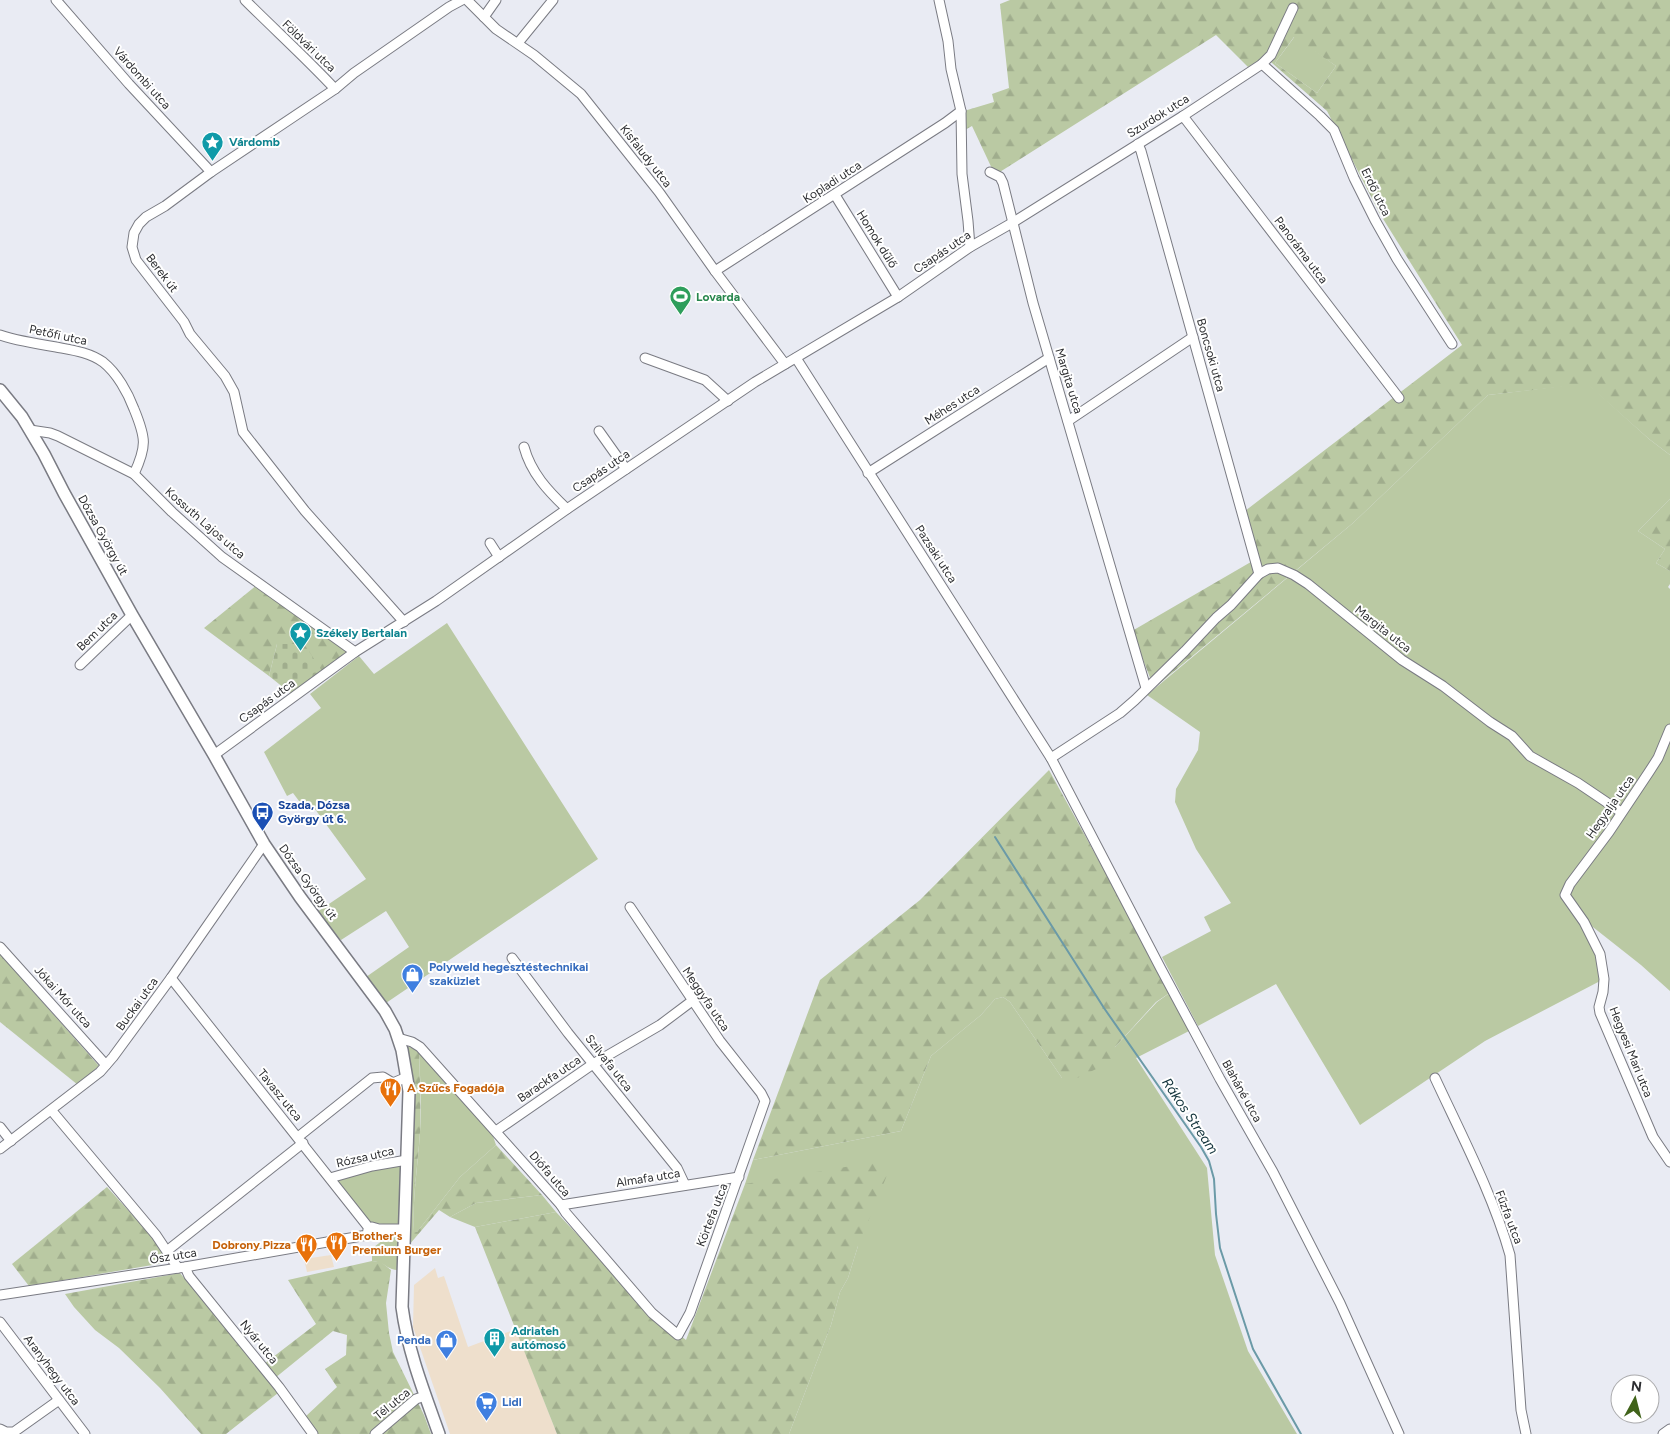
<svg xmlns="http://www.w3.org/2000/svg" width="1670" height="1434" font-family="Figtree,sans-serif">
  <defs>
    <pattern id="forest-firs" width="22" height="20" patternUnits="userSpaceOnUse" patternTransform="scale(1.25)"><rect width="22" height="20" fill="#bac9a3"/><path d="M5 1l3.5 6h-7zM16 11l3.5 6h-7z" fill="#a0ad8d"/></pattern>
    <pattern id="cemetery-stones" width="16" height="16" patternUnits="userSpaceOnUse" patternTransform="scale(1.25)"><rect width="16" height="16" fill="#bac9a3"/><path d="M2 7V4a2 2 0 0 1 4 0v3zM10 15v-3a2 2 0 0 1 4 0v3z" fill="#a0ad8d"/></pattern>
  </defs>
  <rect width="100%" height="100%" fill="#e9ebf3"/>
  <g fill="#eedfcc">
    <path d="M331,1255L334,1267L307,1272L304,1259Z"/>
    <path d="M435,1268L438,1278L444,1276L468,1347L516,1329L557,1434H450L413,1327L414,1285Z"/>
  </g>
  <g fill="#bac9a3">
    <path d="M1295,36L1336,66L1317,93L1275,63Z"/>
    <path d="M1587,383L1649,439L1670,455V499L1638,531L1665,549L1656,563L1670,571V584L1668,587L1670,589V991L1641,965L1584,920L1598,962L1602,980L1485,1041L1360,1125L1276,984L1198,1026L1162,957L1211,931L1204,917L1231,903L1196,849L1175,802L1176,789L1198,750L1200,732L1147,695L1353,523L1488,395Z"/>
    <path d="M447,623L598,859L386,1003L366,977L409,947L386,911L341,940L317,912L366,879L312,805L305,809L293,793L287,796L264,752L321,708L310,694L359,656L374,674Z"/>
    <path d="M1171,992L1191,1030L1136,1058L1207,1168L1215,1255L1248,1351L1297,1434H789L831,1325L840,1292L848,1278L858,1246L745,1184L753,1160L901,1131L931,1056L981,1015L995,999L1003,997L1010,1002L1062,1078L1115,1047L1157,1002Z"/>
    <path d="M419,1051L492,1133L496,1145L460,1177L417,1232H414C412,1199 418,1165 420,1132C422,1105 420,1078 419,1051Z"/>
    <path d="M402,1163L400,1222L396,1225L370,1223L338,1185V1177Z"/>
    <path d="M542,1195L556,1212L475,1227L450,1217L476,1203Z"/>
    <path d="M397,1232L399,1234V1270C386,1270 386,1262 372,1261V1253L374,1247L383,1240L386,1233Z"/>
  </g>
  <g fill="url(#forest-firs)" fill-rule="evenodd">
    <path d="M1010,0H1670V455L1649,439L1587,384L1488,395L1353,523L1154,688L1132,631L1256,559L1245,511L1462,345L1380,214L1327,111L1265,57L1248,67L1216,35L995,175L972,126L963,131L964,111L994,102L992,94L1009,88L1000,4ZM1294,37L1336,66L1317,93L1275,63Z"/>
    <path d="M1670,499V571L1656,563L1665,549L1638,531Z"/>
    <path d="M257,585L351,651L324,674L277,644L269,676L204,628Z"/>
    <path d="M1049,770L1171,992L1156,1002L1115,1047L1113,1061L1071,1081L1062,1078L1010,1002L1003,997L995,999L981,1015L931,1056L901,1131L753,1160L820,980L920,900Z"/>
    <path d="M0,954L99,1066L78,1085L0,1022Z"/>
    <path d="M407,1046L419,1051C420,1078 421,1105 420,1132C418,1165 412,1199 414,1232H417L460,1177L496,1145L542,1195L476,1203L450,1217L439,1210L409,1245L412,1097V1073Z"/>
    <path d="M875,1162L892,1163L858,1246L848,1278L840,1292L831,1325L789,1434H557L475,1227L556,1212L652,1313L686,1340L745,1184Z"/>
    <path d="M107,1187L159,1244L170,1262L29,1286L12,1264Z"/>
    <path d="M372,1261L381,1262L391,1270L386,1303L389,1333L393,1352L424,1415L431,1434H318L305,1417L337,1387L325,1369L346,1355L347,1335L333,1331L275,1378L264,1364L316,1324L288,1280Z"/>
    <path d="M180,1273L278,1393L226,1434H201L160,1388L119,1348L95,1330L74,1307L65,1294Z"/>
  </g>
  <path fill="url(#cemetery-stones)" d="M277,644H304L324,674L294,696L269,676Z"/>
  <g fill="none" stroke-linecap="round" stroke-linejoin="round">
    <path stroke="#6b9aa7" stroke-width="2" d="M995,837L1104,1008L1201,1147L1209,1161L1214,1179L1216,1214L1220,1248L1253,1349L1301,1434"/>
    <defs>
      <g id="minor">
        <path d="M56,0L129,84L211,172"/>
        <path d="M245,0C275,30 306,58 335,89"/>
        <path d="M467,0L496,29L534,55L581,94L659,192L715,271L785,364"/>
        <path d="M939,0L948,41L951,69L961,111L962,174L968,221L970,247"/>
        <path d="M484,17L496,0"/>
        <path d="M518,43L553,0"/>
        <path d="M1262,64L1320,116L1334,130L1354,178L1375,220L1397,259L1452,344"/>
        <path d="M1183,116L1399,398"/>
        <path d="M1138,144L1141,151L1259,574"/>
        <path d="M990,172L1000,177L1003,183L1033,303L1146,688"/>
        <path d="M835,195L898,297"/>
        <path d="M715,271L945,123L961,111"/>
        <path d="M0,335C18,341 37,344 56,347C72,350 89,352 103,362C117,373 128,393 134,409C146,438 147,446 134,474"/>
        <path d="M645,358L705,380L728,401"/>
        <path d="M796,358L1051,758L1161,969L1220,1079L1273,1172L1340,1303L1399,1434"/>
        <path d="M1068,421L1193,337"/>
        <path d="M30,430L50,433L58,436L134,474L172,512L222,557L355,652"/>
        <path d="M599,431L626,469"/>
        <path d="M524,447C531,473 548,491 567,509"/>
        <path d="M868,473L1049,358"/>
        <path d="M490,543L499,557"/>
        <path d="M404,622L305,511L243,432L234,392L225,376L190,334L184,322L136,260L132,247L134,233L139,224L146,217L165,206L211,172L335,89L354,73L449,7L462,0"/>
        <path d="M80,665L132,615"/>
        <path d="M1670,729L1658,758L1649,772L1609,832L1570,884L1565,895L1584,922L1600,954L1604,979L1603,992L1599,1007L1600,1013L1653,1137L1670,1162"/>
        <path d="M214,755L355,652L436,601L567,509L755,382L898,297L970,247L1012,223L1183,116L1262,64L1271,55L1293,8"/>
        <path d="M1051,758L1120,713L1135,700L1185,651L1216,618L1231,605L1259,574L1268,569L1278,568L1294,575L1308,584L1402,660L1443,686L1490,722L1512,736L1530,756L1578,783L1621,812"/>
        <path d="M0,947L106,1065"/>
        <path d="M512,958L568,1033L677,1168L685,1185"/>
        <path d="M171,978L369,1228"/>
        <path d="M398,1038L412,1042L420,1047L561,1205L566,1213L652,1313L678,1335L690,1313L765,1101L761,1093L720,1041L630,907"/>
        <path d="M1435,1078C1461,1134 1493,1195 1510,1255L1521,1410L1526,1434"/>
        <path d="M52,1111L156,1235L178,1268"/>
        <path d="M0,1127L11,1141"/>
        <path d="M496,1131L593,1064L660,1025L692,1001"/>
        <path d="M298,1137L372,1078L383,1077L393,1083L407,1077"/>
        <path d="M0,1149L100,1072L113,1057L171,978L264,844"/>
        <path d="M330,1178L372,1166L407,1160"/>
        <path d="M561,1205L739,1177"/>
        <path d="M168,1250L303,1143"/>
        <path d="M185,1267L189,1276L279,1387L313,1434"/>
        <path d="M0,1295L185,1267L367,1235L368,1230L372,1227L379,1229H404"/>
        <path d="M0,1322L85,1434"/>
        <path d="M0,1429L6,1432H14L59,1400"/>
        <path d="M375,1434L416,1399L425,1396"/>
        <path d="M1663,1434L1670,1429"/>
      </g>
      <path id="major" d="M0,390L22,417L44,454L64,493L132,615L214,755L264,844L300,897L385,1011L395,1029L402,1050L409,1091L402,1307C408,1352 424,1392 439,1434"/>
    </defs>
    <use href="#minor" stroke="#7a7b83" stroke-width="11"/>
    <use href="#major" stroke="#7a7b83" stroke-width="14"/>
    <use href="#minor" stroke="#fff" stroke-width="9"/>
    <use href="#major" stroke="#fff" stroke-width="11"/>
  </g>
  <defs>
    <symbol id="sight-pin" viewBox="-11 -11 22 30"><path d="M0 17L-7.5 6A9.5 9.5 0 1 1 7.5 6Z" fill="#0f9aa8" stroke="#fff"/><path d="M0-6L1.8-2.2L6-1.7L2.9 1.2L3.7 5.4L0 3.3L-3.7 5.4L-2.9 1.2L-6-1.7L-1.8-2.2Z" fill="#fff"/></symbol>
    <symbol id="stadium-pin" viewBox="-11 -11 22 30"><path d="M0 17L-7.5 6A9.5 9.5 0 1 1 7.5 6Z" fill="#2e9e5b" stroke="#fff"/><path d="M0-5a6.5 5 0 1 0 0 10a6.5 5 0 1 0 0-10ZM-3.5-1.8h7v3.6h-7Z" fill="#fff"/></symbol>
    <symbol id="bus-pin" viewBox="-11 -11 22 30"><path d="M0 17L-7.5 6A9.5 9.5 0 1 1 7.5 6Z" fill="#1a4fb4" stroke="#fff"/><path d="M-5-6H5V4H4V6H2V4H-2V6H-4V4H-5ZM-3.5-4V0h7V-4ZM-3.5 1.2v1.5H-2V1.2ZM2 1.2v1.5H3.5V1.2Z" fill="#fff"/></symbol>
    <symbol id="shop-pin" viewBox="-11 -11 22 30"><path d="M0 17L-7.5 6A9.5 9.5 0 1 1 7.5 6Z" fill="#3f7fe0" stroke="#fff"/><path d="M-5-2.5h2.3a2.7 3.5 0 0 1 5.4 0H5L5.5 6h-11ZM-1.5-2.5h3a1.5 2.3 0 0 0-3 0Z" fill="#fff"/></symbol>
    <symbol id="restaurant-pin" viewBox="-11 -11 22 30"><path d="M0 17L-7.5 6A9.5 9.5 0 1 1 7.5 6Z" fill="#e8710a" stroke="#fff"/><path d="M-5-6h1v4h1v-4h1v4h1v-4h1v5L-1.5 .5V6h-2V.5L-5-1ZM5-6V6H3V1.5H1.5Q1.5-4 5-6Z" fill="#fff"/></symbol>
    <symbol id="building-pin" viewBox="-11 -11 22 30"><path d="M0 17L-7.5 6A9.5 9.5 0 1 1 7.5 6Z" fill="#0f9aa8" stroke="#fff"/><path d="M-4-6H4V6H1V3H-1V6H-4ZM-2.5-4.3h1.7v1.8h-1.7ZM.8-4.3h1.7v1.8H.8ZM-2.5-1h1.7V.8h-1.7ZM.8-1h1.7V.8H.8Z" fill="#fff"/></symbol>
    <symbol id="supermarket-pin" viewBox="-11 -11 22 30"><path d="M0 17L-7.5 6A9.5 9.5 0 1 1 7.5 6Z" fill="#3f7fe0" stroke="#fff"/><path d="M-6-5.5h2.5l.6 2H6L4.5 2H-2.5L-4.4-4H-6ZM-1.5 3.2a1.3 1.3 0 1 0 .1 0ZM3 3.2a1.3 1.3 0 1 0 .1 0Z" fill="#fff"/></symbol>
  </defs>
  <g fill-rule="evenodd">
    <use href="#sight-pin" x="200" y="130" width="25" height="34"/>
    <use href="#stadium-pin" x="668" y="284" width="25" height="34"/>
    <use href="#sight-pin" x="288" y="620" width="25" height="34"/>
    <use href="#bus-pin" x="250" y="800" width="25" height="34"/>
    <use href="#shop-pin" x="400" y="962" width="25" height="34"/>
    <use href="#restaurant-pin" x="378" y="1076" width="25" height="34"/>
    <use href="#restaurant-pin" x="324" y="1230" width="25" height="34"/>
    <use href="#restaurant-pin" x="294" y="1232" width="25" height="34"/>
    <use href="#building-pin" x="482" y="1326" width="25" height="34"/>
    <use href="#shop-pin" x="434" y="1328" width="25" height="34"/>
    <use href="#supermarket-pin" x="474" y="1390" width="25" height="34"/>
  </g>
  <g text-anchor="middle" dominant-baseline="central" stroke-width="4" stroke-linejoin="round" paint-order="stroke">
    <g font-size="12" fill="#2d2e31" stroke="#fff">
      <text transform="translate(309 46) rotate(44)">Földvári utca</text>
      <text transform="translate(142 78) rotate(48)">Várdombi utca</text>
      <text transform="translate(1158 116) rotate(-32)">Szurdok utca</text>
      <text transform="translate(646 156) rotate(52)">Kisfaludy utca</text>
      <text transform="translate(832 182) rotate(-33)">Kopladi utca</text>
      <text transform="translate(1376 192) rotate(64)">Erdő utca</text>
      <text transform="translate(877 239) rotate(58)">Homok dűlő</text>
      <text transform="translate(1301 250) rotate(53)">Panoráma utca</text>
      <text transform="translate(942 252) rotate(-34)">Csapás utca</text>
      <text transform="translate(162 273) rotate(53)">Berek út</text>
      <text transform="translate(58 335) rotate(12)">Petőfi utca</text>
      <text transform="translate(1211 355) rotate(74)">Boncsoki utca</text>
      <text transform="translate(1069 381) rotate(73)">Margita utca</text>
      <text transform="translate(952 405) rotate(-33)">Méhes utca</text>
      <text transform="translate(601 471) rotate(-34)">Csapás utca</text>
      <text transform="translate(205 523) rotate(41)">Kossuth Lajos utca</text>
      <text transform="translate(103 535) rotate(61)">Dózsa György út</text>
      <text transform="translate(936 554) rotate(57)">Pazsaki utca</text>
      <text transform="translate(1383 629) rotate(38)">Margita utca</text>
      <text transform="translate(97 631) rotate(-44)">Bem utca</text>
      <text transform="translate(267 701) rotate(-36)">Csapás utca</text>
      <text transform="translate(1610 807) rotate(-55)">Hegyalja utca</text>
      <text transform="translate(308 882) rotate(54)">Dózsa György út</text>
      <text transform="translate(63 997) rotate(48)">Jókai Mór utca</text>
      <text transform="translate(706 999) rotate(56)">Meggyfa utca</text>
      <text transform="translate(137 1004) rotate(-54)">Buckai utca</text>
      <text transform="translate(1631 1052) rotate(68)">Hegyesi Mari utca</text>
      <text transform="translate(609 1063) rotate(52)">Szilvafa utca</text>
      <text transform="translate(549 1079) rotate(-34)">Barackfa utca</text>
      <text transform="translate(1242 1091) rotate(61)">Blaháné utca</text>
      <text transform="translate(280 1095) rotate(51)">Tavasz utca</text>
      <text transform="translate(365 1157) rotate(-13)">Rózsa utca</text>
      <text transform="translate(550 1174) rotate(49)">Diófa utca</text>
      <text transform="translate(648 1178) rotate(-9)">Almafa utca</text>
      <text transform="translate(712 1215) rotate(-69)">Körtefa utca</text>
      <text transform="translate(1509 1217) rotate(69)">Fűzfa utca</text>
      <text transform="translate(173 1256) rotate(-9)">Ősz utca</text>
      <text transform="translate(259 1342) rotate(51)">Nyár utca</text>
      <text transform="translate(52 1370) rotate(53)">Aranyhegy utca</text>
      <text transform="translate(392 1404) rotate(-39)">Tél utca</text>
    </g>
    <g font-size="12" font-weight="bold" fill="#0d838f" stroke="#fff" text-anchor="start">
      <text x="229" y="142">Várdomb</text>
      <text x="316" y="633">Székely Bertalan</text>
      <text x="511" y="1331">Adriateh<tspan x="511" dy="14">autómosó</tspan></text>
    </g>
    <g font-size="12" font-weight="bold" fill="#27864d" stroke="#fff" text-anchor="start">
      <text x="696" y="297">Lovarda</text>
    </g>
    <g font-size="12" font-weight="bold" fill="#164399" stroke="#fff" text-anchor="start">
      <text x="278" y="805">Szada, Dózsa<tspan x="278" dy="14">György út 6.</tspan></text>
    </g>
    <g font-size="12" font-weight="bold" fill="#366cbe" stroke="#fff" text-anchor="start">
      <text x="429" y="967">Polyweld hegesztéstechnikai<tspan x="429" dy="14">szaküzlet</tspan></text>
      <text x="431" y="1340" text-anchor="end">Penda</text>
      <text x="502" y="1402">Lidl</text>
    </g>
    <g font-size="12" font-weight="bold" fill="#c56008" stroke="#fff" text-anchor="start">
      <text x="407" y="1088">A Szűcs Fogadója</text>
      <text x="352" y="1236">Brother's<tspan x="352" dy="14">Premium Burger</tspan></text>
      <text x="291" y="1245" text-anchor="end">Dobrony Pizza</text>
    </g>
    <g font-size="14" font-style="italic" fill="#13343c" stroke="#fff">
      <text transform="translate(1190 1116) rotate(56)">Rákos Stream</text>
    </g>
  </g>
  <g transform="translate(1635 1399) rotate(7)"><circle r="24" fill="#ffffff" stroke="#ababad"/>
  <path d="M0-4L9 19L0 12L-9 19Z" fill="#40631a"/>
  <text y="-8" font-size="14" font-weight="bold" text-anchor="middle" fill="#2d2e31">N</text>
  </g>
</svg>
